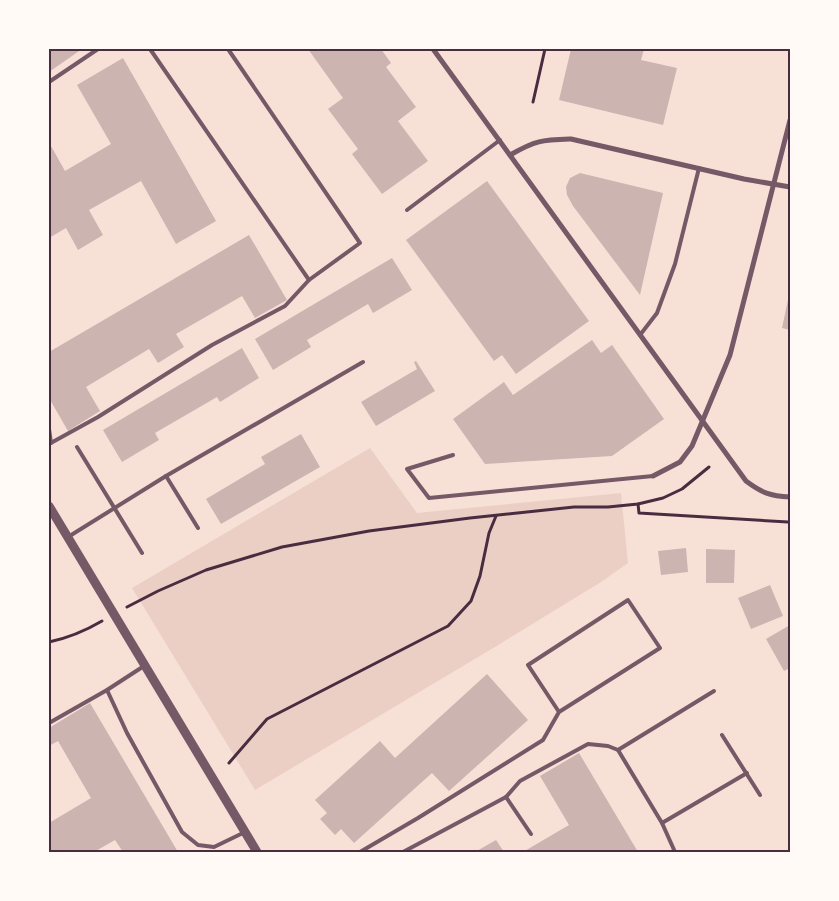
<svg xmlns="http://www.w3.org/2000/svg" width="839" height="901" font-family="'Titillium Web',sans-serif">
  <rect width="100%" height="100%" fill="#f7e1d7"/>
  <path fill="#ebcfc5" d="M370,448L417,513L621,493L628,563L601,582L500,644L255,790L132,588Z"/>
  <g fill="#ccb4b1">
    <path d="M49,49H82L49,72Z"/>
    <path d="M308,49H381L391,63L386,67L416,107L398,121L428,161L382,194L352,154L358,149L328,109L343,98Z"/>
    <path d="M571,49H644L641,60L677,68L663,125L559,100Z"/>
    <path d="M123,58L216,221L176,244L141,181L89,210L103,235L78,250L66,228L49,238V148L51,146L65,171L111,144L77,85Z"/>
    <path d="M580,173L663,193L640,295L573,206L567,195L566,187L570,178Z"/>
    <path d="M487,181L589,321L516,374L502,355L494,361L406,240Z"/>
    <path d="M249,235L287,300L255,318L242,296L176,334L184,347L158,363L149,349L86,387L100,411L68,431L49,398V352Z"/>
    <path d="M392,258L412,290L373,313L368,304L307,340L311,347L273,370L255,339Z"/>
    <path d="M789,295H790V330L782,328Z"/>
    <path d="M592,340L601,353L612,345L664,419L612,456L485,464L453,419L504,382L513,395Z"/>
    <path d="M242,348L259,378L220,402L217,397L155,433L159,440L122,462L103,430Z"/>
    <path d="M416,361L435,391L376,426L361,402L417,369L414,362Z"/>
    <path d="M301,434L320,467L221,524L206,499L265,464L261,457Z"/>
    <path d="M686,548L688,572L661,575L658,551Z"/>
    <path d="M706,549L735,550L734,583H706Z"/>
    <path d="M770,585L783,616L751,629L738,598Z"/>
    <path d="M790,625V668L784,671L766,639Z"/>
    <path d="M487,674L528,720L449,791L432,773L354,843L341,829L335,835L320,819L327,813L315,800L380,741L395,758Z"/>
    <path d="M90,703L178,852H123L115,840L94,852H49V823L91,798L58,741L49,746V728Z"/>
    <path d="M579,753L638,852H523L569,825L540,776Z"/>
    <path d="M496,840L504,852H475Z"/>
  </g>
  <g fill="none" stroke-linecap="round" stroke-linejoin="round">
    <g stroke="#4a2c40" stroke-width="3">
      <path d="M533,102L545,49"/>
      <path d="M638,504L639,513L788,522"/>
      <path d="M127,607L158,591L206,570L282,547L369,531L470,518L574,507H608L638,504L663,498L682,489L709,467"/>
      <path d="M49,642C68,638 85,631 102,621"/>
      <path d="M229,763L267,719L448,626L471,601L480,576L489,533L496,516"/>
    </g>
    <g stroke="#755966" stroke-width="4">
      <path d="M150,49L309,280L360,243L228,49"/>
      <path d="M49,82L98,49"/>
      <path d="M407,210L500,140"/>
      <path d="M640,335L657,313L675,264L699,168"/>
      <path d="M49,429L51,443"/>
      <path d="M49,444L98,417L212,345L285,306L309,280"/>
      <path d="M77,447L142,553"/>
      <path d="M453,455L407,469L429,498L653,476"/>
      <path d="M166,476L198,528"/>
      <path d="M68,537L166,476L363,362"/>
      <path d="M107,690L127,733L182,832L198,845L214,847L245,832"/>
      <path d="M49,723L107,690L144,666"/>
      <path d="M722,735L760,795"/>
      <path d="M618,750L714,691"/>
      <path d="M506,797L520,781L588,744L608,746L618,750L662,823L675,852"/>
      <path d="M662,823L747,773"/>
      <path d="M360,852L418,818L543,740L559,712L660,648L628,600L528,665L559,712"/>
      <path d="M403,852L506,797L531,834"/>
    </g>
    <g stroke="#755966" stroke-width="5">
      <path d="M433,49L746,481C762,493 770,496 790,497"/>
      <path d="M510,155C536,140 542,140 571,139L744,179L790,187"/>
      <path d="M653,476L680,462L692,446L730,355L790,120"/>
    </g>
    <path stroke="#755966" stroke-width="9" d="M49,506L257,852"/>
  </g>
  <rect width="839" height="901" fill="none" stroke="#fffaf5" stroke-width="100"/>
  <rect x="50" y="50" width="739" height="801" fill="none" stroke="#4a2c40" stroke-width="2"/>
</svg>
